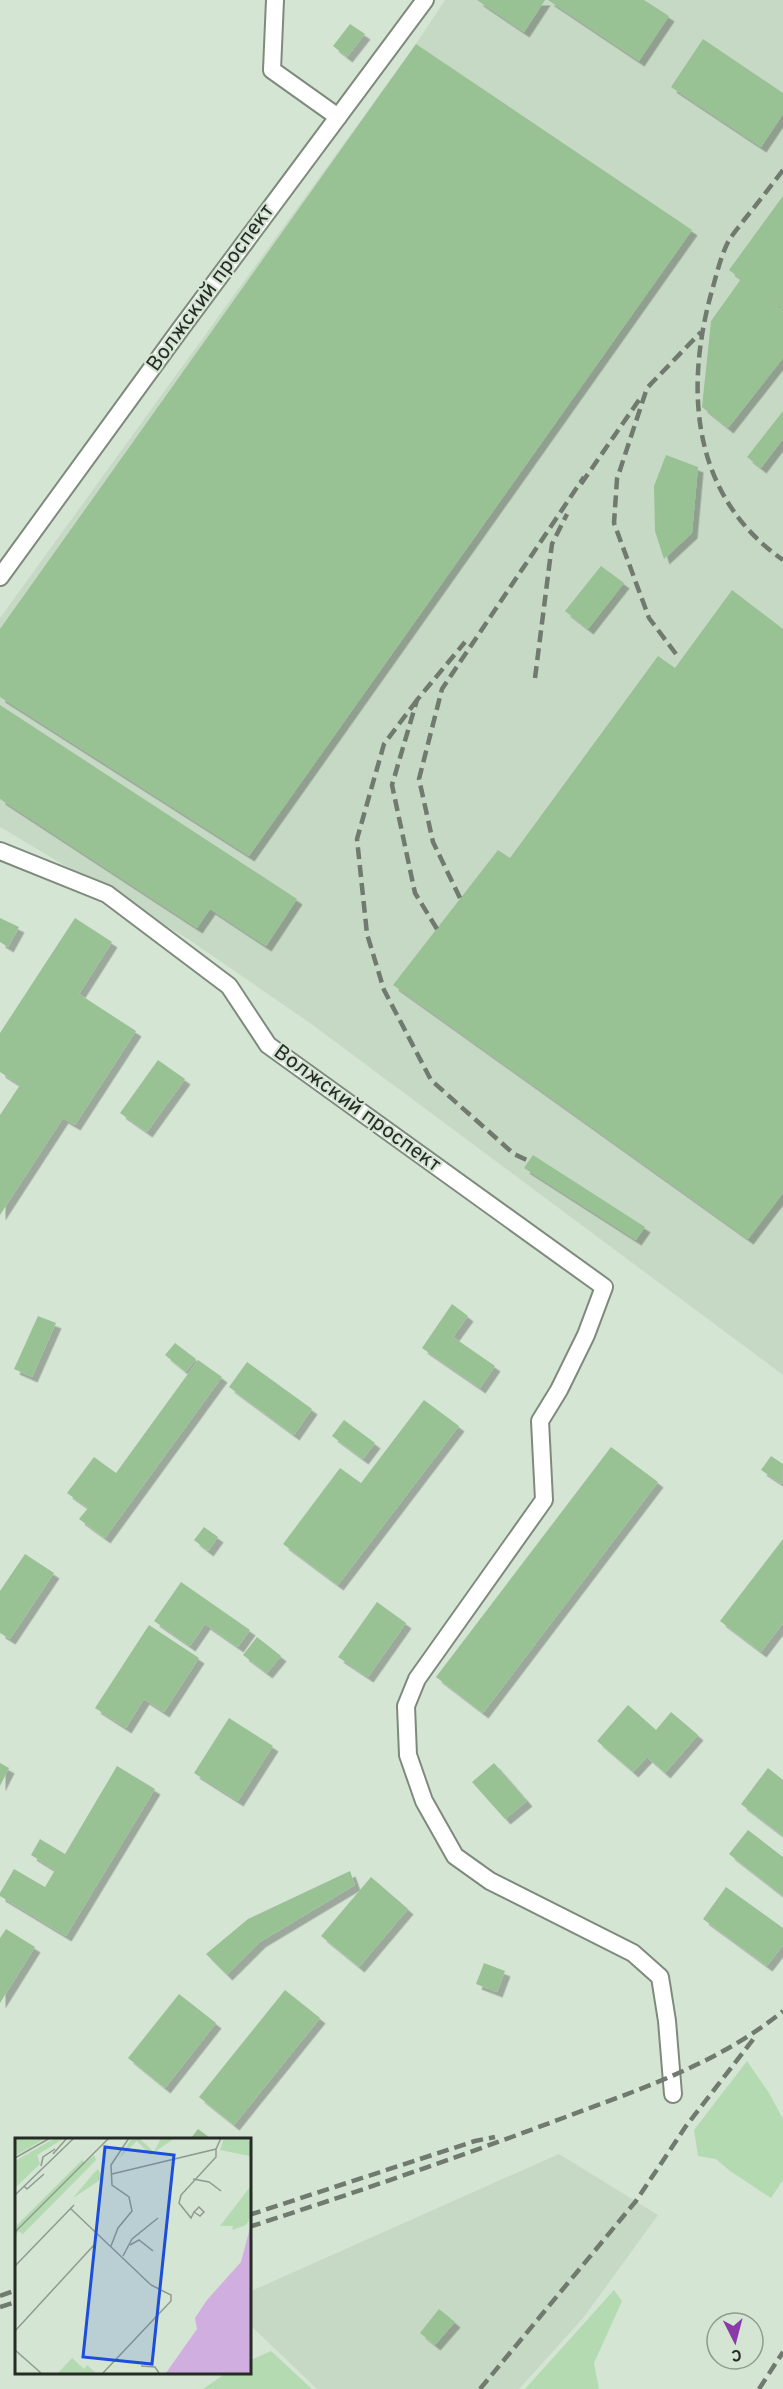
<svg xmlns="http://www.w3.org/2000/svg" width="783" height="2389" font-family="Overpass,sans-serif">
  <defs>
    <filter id="shadow"><feDropShadow dx="5.5" dy="5.5" stdDeviation="0" flood-color="#0004"/></filter>
  </defs>
  <rect width="100%" height="100%" fill="#d5e5d4"/>
  <g fill="#c6d9c4">
    <path d="M445,0H783V1375L310,1023L188,939L0,827V618L416,44Z"/>
    <path d="M559,2154L658,2215L584,2317L519,2389H317L249,2324V2292Z"/>
  </g>
  <g fill="#b4dab1">
    <path d="M747,2061L769,2093L783,2119V2180L771,2198L730,2171L716,2159L698,2156L694,2130Z"/>
    <path d="M614,2290L622,2301L594,2363L599,2389H525Z"/>
    <path d="M271,2351L312,2389H203L226,2373L249,2372V2361Z"/>
  </g>
  <g fill="#98c294" filter="url(#shadow)">
    <path d="M477,0H545L524,32Z"/>
    <path d="M548,0H644L669,16L639,61Z"/>
    <path d="M350,24L365,34L347,57L333,46Z"/>
    <path d="M703,39L783,93V114L761,147L671,87Z"/>
    <path d="M416,44L692,230L249,856L0,697V629Z"/>
    <path d="M783,196V310L766,298L783,312V358L728,428L702,407L711,321L741,279L729,270Z"/>
    <path d="M783,411V439L761,468L747,457Z"/>
    <path d="M666,455L698,467L692,533L664,559L655,531L654,486Z"/>
    <path d="M601,566L624,583L588,629L565,611Z"/>
    <path d="M732,590L783,629V1193L748,1239L393,985L498,850L510,858L658,656L675,668Z"/>
    <path d="M0,705L297,899L266,946L210,909L197,928L0,799Z"/>
    <path d="M0,918L19,927L8,947L0,942Z"/>
    <path d="M75,918L112,942L79,994L136,1031L75,1125L63,1118L0,1215V1115L20,1085L0,1072V1033Z"/>
    <path d="M158,1060L185,1079L147,1132L120,1113Z"/>
    <path d="M533,1155L645,1227L636,1240L524,1168Z"/>
    <path d="M452,1304L468,1316L453,1337L495,1366L480,1388L422,1348Z"/>
    <path d="M38,1316L56,1323L32,1377L14,1369Z"/>
    <path d="M175,1343L196,1359L186,1372L165,1355Z"/>
    <path d="M198,1360L222,1377L105,1538L79,1519L88,1508L67,1493L94,1457L116,1473Z"/>
    <path d="M247,1362L312,1409L294,1435L229,1387Z"/>
    <path d="M424,1400L459,1426L338,1585L283,1544L340,1468L361,1483Z"/>
    <path d="M344,1420L375,1443L363,1459L332,1436Z"/>
    <path d="M611,1447L658,1482L483,1713L436,1677Z"/>
    <path d="M771,1456L783,1464L782,1484L761,1470Z"/>
    <path d="M204,1527L218,1537L208,1551L194,1540Z"/>
    <path d="M783,1539V1623L761,1652L720,1621Z"/>
    <path d="M25,1554L54,1573L10,1639L0,1633V1591Z"/>
    <path d="M181,1582L250,1630L238,1647L205,1624L190,1646L154,1621Z"/>
    <path d="M377,1602L406,1623L368,1677L338,1657Z"/>
    <path d="M149,1625L199,1658L164,1712L144,1699L126,1728L95,1708Z"/>
    <path d="M257,1637L281,1656L267,1673L243,1655Z"/>
    <path d="M628,1705L656,1730L671,1712L698,1735L665,1773L647,1757L633,1772L597,1741Z"/>
    <path d="M229,1718L273,1746L238,1801L194,1773Z"/>
    <path d="M0,1763L9,1768L0,1786Z"/>
    <path d="M494,1763L527,1801L505,1819L472,1782Z"/>
    <path d="M117,1766L155,1789L66,1936L0,1896V1893L14,1869L45,1887L55,1870L31,1855L40,1839L65,1854Z"/>
    <path d="M768,1768L783,1780V1836L741,1804Z"/>
    <path d="M748,1830L783,1857V1896L729,1854Z"/>
    <path d="M350,1871L355,1885L260,1942L227,1975L206,1954L248,1919Z"/>
    <path d="M371,1877L408,1909L359,1967L321,1936Z"/>
    <path d="M726,1887L783,1928V1945L767,1966L703,1919Z"/>
    <path d="M6,1929L35,1947L0,2003V1938Z"/>
    <path d="M484,1963L505,1971L497,1992L476,1984Z"/>
    <path d="M285,1990L320,2018L234,2125L199,2097Z"/>
    <path d="M179,1994L216,2023L165,2088L128,2058Z"/>
    <path d="M198,2129L213,2140H193L191,2138Z"/>
    <path d="M439,2309L455,2322L435,2345L420,2333Z"/>
  </g>
  <g fill="none" stroke-linecap="round" stroke-linejoin="round">
    <defs>
      <g id="street">
        <path d="M275,0L272,70L338,117"/>
        <path d="M0,577L179,331L425,0"/>
        <path d="M0,851L107,894L229,986L268,1045L604,1287L586,1335L559,1390L540,1421L544,1500L417,1679L406,1706L408,1755L424,1801L455,1856L490,1881L633,1953L660,1977L667,2021L673,2094"/>
      </g>
    </defs>
    <use href="#street" stroke="#7e8b7c" stroke-width="20"/>
    <use href="#street" stroke="#fff" stroke-width="16"/>
    <g stroke="#707a6f" stroke-width="4.5" stroke-dasharray="12 6" stroke-linecap="butt">
      <path d="M783,170C770,187 757,204 744,220C739,227 732,235 728,242C720,258 716,277 711,294C684,393 693,497 783,560"/>
      <path d="M581,484L639,400"/>
      <path d="M676,654L649,618L614,523L617,479L647,388L701,332"/>
      <path d="M535,678L552,544L567,514"/>
      <path d="M417,700L384,744L357,839L367,934L384,990L431,1080L514,1154L529,1161"/>
      <path d="M460,898L433,842L419,779L442,689L584,477"/>
      <path d="M437,929L415,893L392,785L417,700L465,642"/>
      <path d="M249,2215L475,2141L495,2137"/>
      <path d="M249,2227C354,2193 459,2157 563,2118C640,2089 718,2064 783,2011"/>
      <path d="M0,2296L16,2290"/>
      <path d="M0,2307L16,2302"/>
      <path d="M480,2389L636,2201L686,2126L755,2037"/>
      <path d="M759,2389L783,2352"/>
    </g>
  </g>
  <g text-anchor="middle" dominant-baseline="central" stroke-width="4.5" stroke-linejoin="round" paint-order="stroke">
    <g font-size="21" fill="#262c25" stroke="#d5e5d4">
      <text transform="translate(211 288) rotate(-54)">Волжский проспект</text>
      <text transform="translate(357 1109) rotate(36)">Волжский проспект</text>
    </g>
  </g>
  <g transform="translate(15 2138)">
    <rect width="236" height="236" fill="#d5e5d4"/>
    <path d="M0,0H31L0,18ZM40,0L48,1L22,17L25,26L0,50V23ZM117,0L125,1L139,14L146,0H160L135,17L122,3L104,20ZM209,0H231L235,4V18L205,12ZM79,17L81,22L8,96L3,93L0,104V89L67,22L70,25ZM83,31L88,40L58,60L78,36ZM235,49V80L231,87L217,92L218,88H205ZM57,220L69,231L72,227L81,235H43Z" fill="#b4dab1"/>
    <path d="M235,90V235H151L182,191L180,180L192,162L226,124Z" fill="#d0aedf"/>
    <path fill="none" stroke="#8f9b8e" stroke-width="1.5" d="M38,16L52,0M0,20L35,0M26,28L28,19L40,11M97,36L201,11L206,0M178,41L194,44L206,53M9,48L12,51L29,36M0,57L59,0M55,70L136,147L156,157V163L88,235M179,74L184,69L189,74L185,78L179,74L176,80L164,65L166,57L201,19V11M0,94L94,0M115,107L124,102L138,113M96,108L103,90L117,73L114,59L97,47L96,27L114,0M108,118L117,101L143,80M0,128L59,67M0,193L79,107M0,212L26,235M126,228L140,229L144,235"/>
    <path fill="#1d4ed8" fill-opacity="0.15" stroke="#1d4ed8" stroke-width="3" d="M90,9L159,17L137,226L68,219Z"/>
    <rect width="236" height="236" fill="none" stroke="#262c25" stroke-width="3"/>
  </g>
  <g transform="translate(735 2341) rotate(174)"><circle r="28" fill="#d5e5d4" stroke="#8f9b8e" stroke-width="1.5"/>
  <path d="M0-4.5L10 22L0 15L-10 22Z" fill="#8b3aa9"/>
  <text y="-9" font-size="16" font-weight="bold" text-anchor="middle" fill="#262c25">С</text>
  </g>
</svg>
